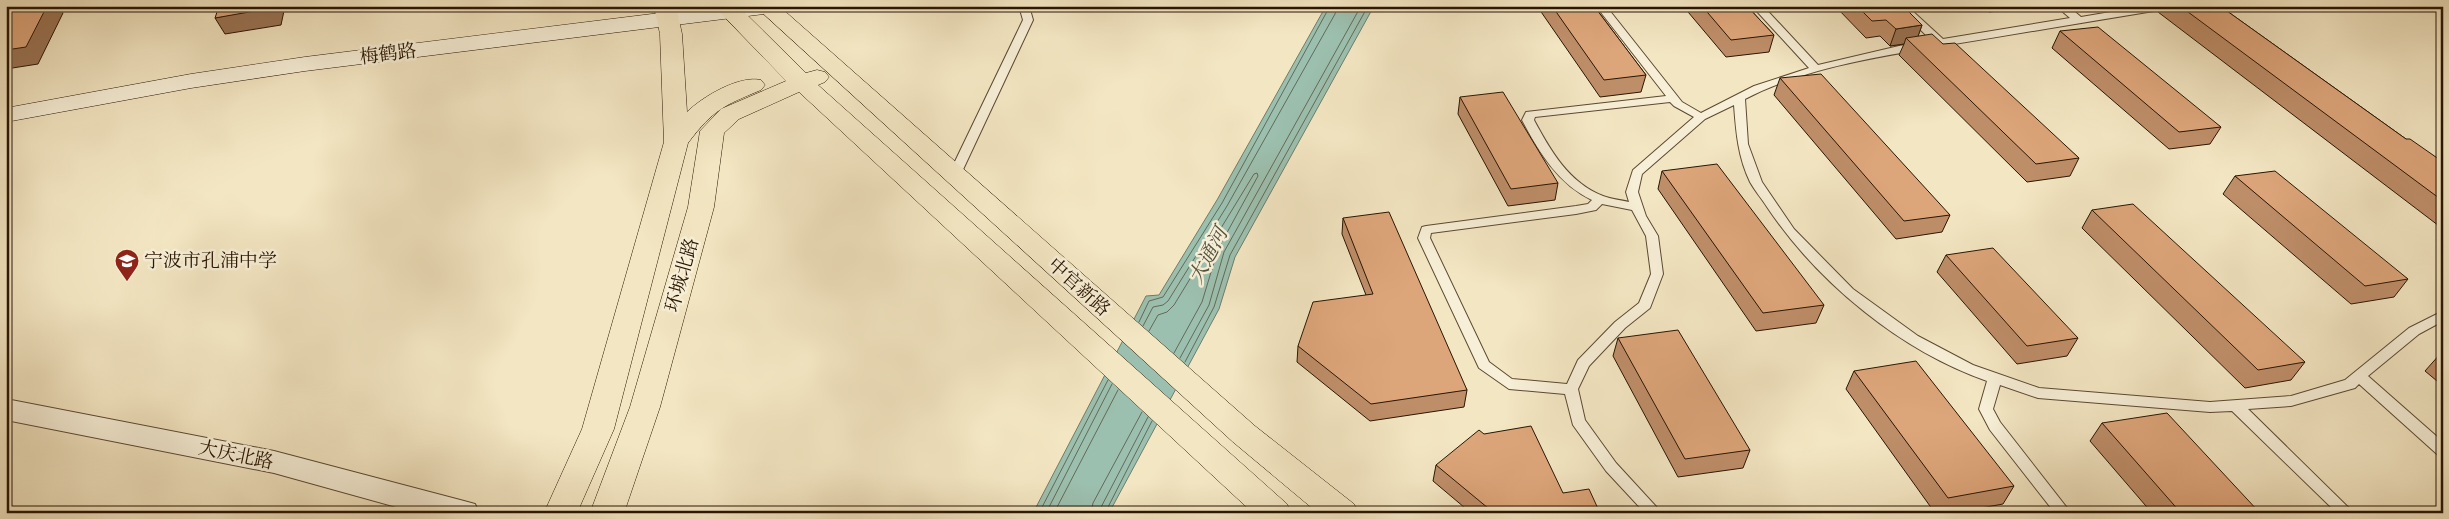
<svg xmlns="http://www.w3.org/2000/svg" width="2449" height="519" font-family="'Libre Bodoni','Noto Serif SC',serif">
  <rect width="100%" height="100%" fill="#f3e6c2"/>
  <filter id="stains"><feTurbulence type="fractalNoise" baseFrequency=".004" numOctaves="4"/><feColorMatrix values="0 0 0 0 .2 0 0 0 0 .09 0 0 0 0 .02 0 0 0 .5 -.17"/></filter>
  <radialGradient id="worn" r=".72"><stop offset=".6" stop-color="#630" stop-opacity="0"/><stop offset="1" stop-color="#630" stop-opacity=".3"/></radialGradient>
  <path fill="#9cc0af" stroke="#6e7c69" d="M1326,6H1374L1235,257L1219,309L1109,513H1033L1146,296L1159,295L1217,200Z"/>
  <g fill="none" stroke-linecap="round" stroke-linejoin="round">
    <g stroke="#626a58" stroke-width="1">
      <path d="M1139,322L1149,301L1163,297L1222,203L1330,6"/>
      <path d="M1143,326L1153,307L1163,305L1168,301L1227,206L1335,14L1337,6"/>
      <path d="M1149,331L1158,315L1167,312L1174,305L1254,174L1257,173L1258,176L1218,249L1202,302L1174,353"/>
      <path d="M1180,358L1209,305L1224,252L1361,6"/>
      <path d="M1185,362L1214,307L1230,255L1368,6"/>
      <path d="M1039,513L1108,380"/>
      <path d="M1046,513L1112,384"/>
      <path d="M1054,513L1118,390"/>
      <path d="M1091,513L1093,503L1142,412"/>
      <path d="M1098,513L1148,417"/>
      <path d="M1105,513L1152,421"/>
    </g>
    <defs>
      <g id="lane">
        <path d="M1019,6H1029L1033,20L960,176L954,180L950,179L948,176L1023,20Z"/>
        <path d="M1596,6H1606L1682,102L1701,113L1754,86L1809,68L1752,6H1763L1818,65L1899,46L1932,41L1896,6H1907L1943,39L2070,18L2056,6H2068L2081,17L2146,6H2171L2166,9C2091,21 2017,34 1942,46C1876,57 1805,68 1745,99L1748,144L1762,182L1794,229L1853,289L1918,336L1973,365L2039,388L2210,402L2291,396L2345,380L2409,328L2443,311V321L2419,334L2368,376L2443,442V457L2438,455L2359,384L2355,388L2291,406L2248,409L2354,513H2337L2232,411L2210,412L2038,398L2000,385L1993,409L2000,422L2071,513H2055L1990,430L1979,409L1987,381C1901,351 1818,283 1767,207C1762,199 1755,191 1750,182C1738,157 1736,132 1734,105L1705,119L1642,174L1638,192L1646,216L1658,236L1663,274L1650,308L1625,328L1589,366L1578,389L1585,420L1616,463L1662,513H1645L1606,471L1573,425L1565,394L1509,389L1479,368L1418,238L1422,227L1426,226L1576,206L1588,204L1592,200C1558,184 1539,152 1522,120L1526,112L1666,96ZM1670,102L1674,106L1694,117L1633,170L1626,192L1629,202C1621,200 1611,199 1603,196C1569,183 1550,150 1534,120L1535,117ZM1602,204L1632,210L1646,236L1651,274L1639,303L1615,322L1578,360L1567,384L1512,379L1489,362L1430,238L1431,233L1576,214L1596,210Z"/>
      </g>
      <path id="street" d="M6,399L274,451L464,501L475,504L479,513H418L274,473L6,420Z"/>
      <path id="secondary" d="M717,6H783L780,11L772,13L305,71L191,88L6,122V108L191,74L305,57Z"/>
      <g id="primary">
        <path d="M654,6H676L682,34L687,112C702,97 739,75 761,80L765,85L761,90C723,106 714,109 688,143L614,429L577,513H544L582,429L664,142L660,34Z"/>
        <path d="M714,6H738L806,73L817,70L825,72L829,77L825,82L818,85L1287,504L1291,513H1253L799,92L739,119L724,133L714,207L660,407L624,513H590L630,407L688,207L700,131L721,109L786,81Z"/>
        <path d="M755,6H779L1255,426L1354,504L1358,513H1318L1233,442Z"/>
      </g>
    </defs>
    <use href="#lane" stroke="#5c4931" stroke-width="2"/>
    <use href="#street" stroke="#5c4931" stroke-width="2"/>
    <use href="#secondary" stroke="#291501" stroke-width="1"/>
    <use href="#primary" stroke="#291501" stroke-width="1"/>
    <use href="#lane" fill="#f7efd7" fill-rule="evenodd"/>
    <use href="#street" fill="#f7efd7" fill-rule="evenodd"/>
    <use href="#secondary" fill="#f7efd7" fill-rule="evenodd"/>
    <use href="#primary" fill="#f3e6c2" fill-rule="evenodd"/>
  </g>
  <g fill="#be8e69" stroke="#291501">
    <path d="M1537,6H1594L1646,75L1641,92L1600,97Z"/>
    <path d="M1683,6H1747L1774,35L1769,52L1726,57Z"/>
    <path d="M1835,6H1903L1922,25L1918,36L1943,44L2079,158L2070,176L2027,182L1899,55L1904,44L1890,46L1880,36L1866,38Z"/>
    <path d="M1982,6H2035L2034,7L1989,12Z"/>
    <path d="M2161,6H2220L2406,139L2443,162V229L2158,12Z"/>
    <path d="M2060,31L2221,127L2210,144L2169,149L2052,48Z"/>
    <path d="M1780,78L1950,215L1942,232L1896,239L1774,95Z"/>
    <path d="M1460,97L1558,183L1555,200L1508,206L1458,114Z"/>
    <path d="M1662,171L1824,305L1816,323L1756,331L1658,189Z"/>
    <path d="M2235,176L2408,279L2394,297L2351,304L2223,194Z"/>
    <path d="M2092,210L2305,362L2291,380L2245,388L2082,228Z"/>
    <path d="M1343,218L1467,390L1464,407L1370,421L1297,362L1298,346L1366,295L1342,234Z"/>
    <path d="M1946,255L2078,338L2067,356L2017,364L1937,272Z"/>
    <path d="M1618,338L1750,450L1743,468L1678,477L1613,356Z"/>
    <path d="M2441,353H2443V386L2425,371Z"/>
    <path d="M1854,371L2014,486L2003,504L1954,513H1935L1846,389Z"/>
    <path d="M2102,423L2260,513H2152L2090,441Z"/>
    <path d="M1436,465L1563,493L1600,513H1471L1433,481Z"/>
  </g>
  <g fill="#9b7455" stroke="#291501">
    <path d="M47,6H58L63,13L38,64L6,69V50Z"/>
    <path d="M272,6H285L281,25L225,34L215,18Z"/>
    <path d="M417,6H441L419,10Z"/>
    <path d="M1922,25L1916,42L1906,38L1904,44L1890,46L1896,29Z"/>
  </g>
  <g fill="#dda57a" stroke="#291501">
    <path d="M6,6H47L26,47L6,50Z"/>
    <path d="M219,6H272V8L215,18Z"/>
    <path d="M1552,6H1594L1646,75L1604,80Z"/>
    <path d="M1702,6H1747L1774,35L1731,40Z"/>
    <path d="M1857,6H1903L1922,25L1896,29L1886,20L1872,21Z"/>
    <path d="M2180,6H2220L2406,139H2410L2443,162V201Z"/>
    <path d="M2098,27L2221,127L2179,132L2060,31Z"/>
    <path d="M1932,34L1943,44L1955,43L2079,158L2036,164L1906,38Z"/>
    <path d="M1821,74L1950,215L1904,221L1780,78Z"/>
    <path d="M1503,92L1558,183L1511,189L1460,97Z"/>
    <path d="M1717,164L1824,305L1763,313L1662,171Z"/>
    <path d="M2275,171L2408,279L2365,286L2235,176Z"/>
    <path d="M2133,204L2305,362L2258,370L2092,210Z"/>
    <path d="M1389,212L1467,390L1371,404L1298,346L1313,302L1373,294L1343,218Z"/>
    <path d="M1993,248L2078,338L2027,346L1946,255Z"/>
    <path d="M1678,330L1750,450L1685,459L1618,338Z"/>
    <path d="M1916,361L2014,486L1948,498L1854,371Z"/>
    <path d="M2167,413L2260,513H2181L2102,423Z"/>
    <path d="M1531,426L1563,493L1589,489L1600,513H1494L1436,465L1479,430L1484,434Z"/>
  </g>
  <defs>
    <symbol id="school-pin" viewBox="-11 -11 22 30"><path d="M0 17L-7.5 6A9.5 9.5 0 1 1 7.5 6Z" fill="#8f2418" stroke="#f7efd7"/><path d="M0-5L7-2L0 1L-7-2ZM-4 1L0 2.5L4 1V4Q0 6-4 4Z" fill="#fff"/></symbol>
  </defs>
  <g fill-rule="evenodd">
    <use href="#school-pin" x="113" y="247" width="28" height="38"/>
  </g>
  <g text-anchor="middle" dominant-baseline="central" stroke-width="5" stroke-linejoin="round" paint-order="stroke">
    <g font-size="19" fill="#291501" stroke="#f7efd7">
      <text transform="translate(388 54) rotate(-7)">梅鹤路</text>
      <text transform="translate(682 275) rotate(-74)">环城北路</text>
      <text transform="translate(1079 287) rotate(42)">中官新路</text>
      <text transform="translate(236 455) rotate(12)">大庆北路</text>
    </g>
    <g font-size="19" fill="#291501" stroke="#f7efd7" text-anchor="start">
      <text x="144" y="261">宁波市孔浦中学</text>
    </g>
    <g font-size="20" font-style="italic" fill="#51513e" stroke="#f7efd7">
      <text transform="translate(1209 256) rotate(-62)">大通河</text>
    </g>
  </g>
  <rect width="2449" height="519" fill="none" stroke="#f3e6c2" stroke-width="25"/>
  <rect x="8" y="8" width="2434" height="504" fill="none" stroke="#291501" stroke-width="2.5"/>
  <rect x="12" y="12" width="2424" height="494" fill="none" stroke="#291501"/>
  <rect width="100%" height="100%" filter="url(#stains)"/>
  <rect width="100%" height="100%" fill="url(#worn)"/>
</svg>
